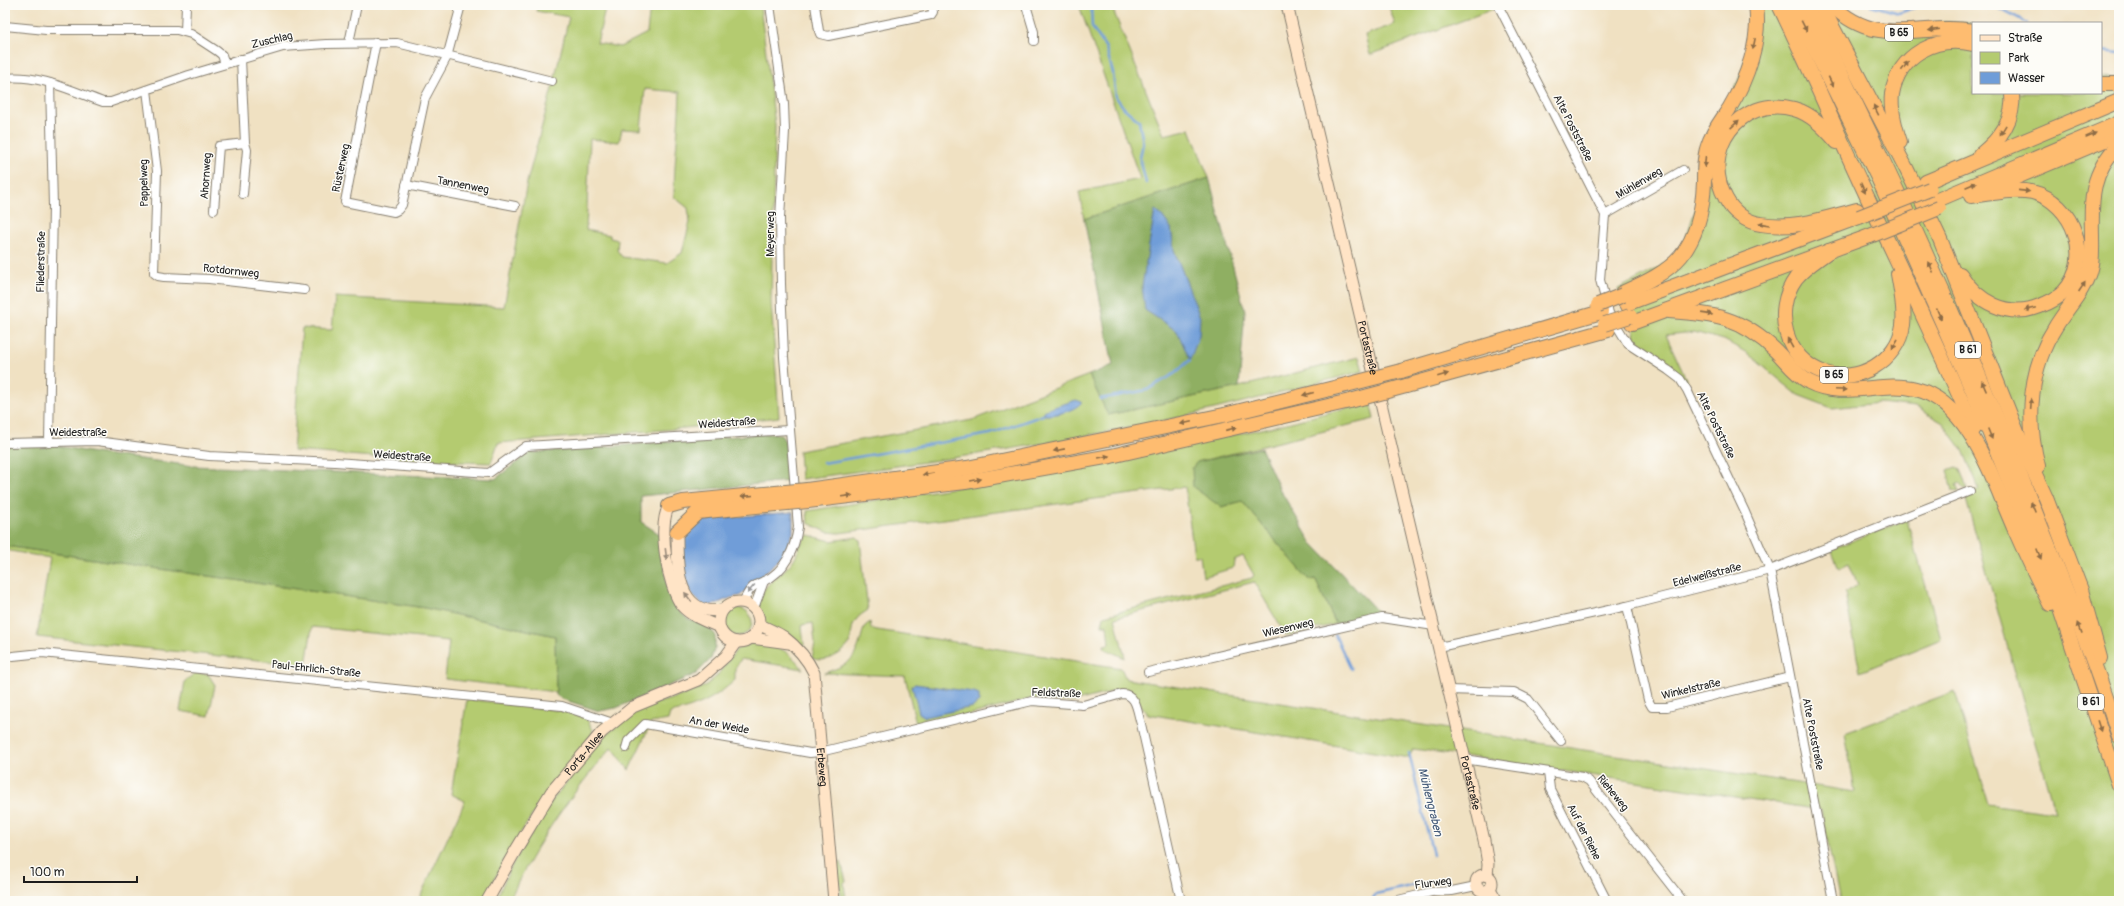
<svg xmlns="http://www.w3.org/2000/svg" width="2124" height="906" font-family="Pangolin,sans-serif">
  <rect width="100%" height="100%" fill="#fdfcf7"/>
  <filter id="ink" filterUnits="userSpaceOnUse"><feTurbulence type="fractalNoise" baseFrequency=".025" numOctaves="2"/><feDisplacementMap in="SourceGraphic" scale="8" xChannelSelector="R" yChannelSelector="G"/><feConvolveMatrix kernelMatrix="1 2 1 2 8 2 1 2 1" color-interpolation-filters="sRGB"/></filter>
  <filter id="wash" filterUnits="userSpaceOnUse"><feTurbulence type="fractalNoise" baseFrequency=".012" numOctaves="4" result="noise"/><feDisplacementMap in="SourceGraphic" scale="16" xChannelSelector="R" yChannelSelector="G"/><feGaussianBlur stdDeviation="0.9" result="paint"/><feColorMatrix in="noise" values="0 0 0 0 0 0 0 0 0 0 0 0 0 0 0 0 0 1.4 0 .05"/><feComposite in="paint" operator="in"/></filter>
  <g filter="url(#wash)">
    <rect width="100%" height="100%" fill="#f0e1c2"/>
    <g fill="#b4cb70" stroke="#687446" fill-rule="evenodd">
      <path d="M538,5H606L597,43L620,47L647,33L649,15L655,5H760L775,125L771,301L779,417L676,429L498,443L491,463L429,461L293,451L302,328L332,330L335,297L504,307L527,182L554,81L569,17L536,11ZM645,89L680,92C679,127 674,162 674,197L688,208L690,222L682,253L667,263L622,257L617,250L618,240L610,238V235L586,230L590,139L619,142L622,129L641,130Z"/>
      <path d="M1079,5H1111L1164,135L1190,129L1209,178L1084,219L1079,192L1140,179Z"/>
      <path d="M1395,5H1494L1496,8L1370,55L1365,35L1395,24L1389,7Z"/>
      <path d="M1752,5H1841L1856,17L1881,26H1920L1941,22L1973,23V93H2101V77L2119,78V901H1840L1821,810L1452,754L1413,749L1409,758L1148,714L1127,688L1073,702L1031,699L917,728L905,676L824,673C855,663 856,657 864,627L870,622L871,629L1121,668L1126,679L1855,792L1845,733L1955,691L1988,804L2055,813L1965,496L1979,489L1963,450L1943,423L1916,407L1879,403L1832,408L1798,395L1747,353L1724,340L1694,332L1666,335L1690,388L1682,376L1673,368L1644,351L1635,341L1634,330L1618,289L1657,269L1675,254L1685,240L1698,202L1699,154L1735,88L1745,62L1751,34Z"/>
      <path d="M1359,357L1363,371C1285,391 1206,413 1127,428C1019,449 910,465 801,479L799,451L972,420L1089,375L1108,415L1239,387Z"/>
      <path d="M1370,402L1374,419L1197,462L1192,468L1221,507L1242,501L1309,580L1315,579L1336,624L1286,636L1254,582L1115,618L1125,658L1105,649L1104,645L1109,644L1107,625H1102L1104,616L1252,578L1254,575L1243,556L1234,560L1233,568L1203,577L1200,556H1194L1185,487L839,533L827,532L808,523L807,511L1085,467L1275,426Z"/>
      <path d="M1956,467L1960,469L1967,489L1964,490L1959,483L1956,485L1959,492L1953,491L1948,470Z"/>
      <path d="M1907,520L1941,639L1860,672L1845,593L1858,585L1849,563L1839,568L1831,549Z"/>
      <path d="M808,535L831,541L857,537L860,540L868,610C864,613 859,615 856,620C851,626 852,634 850,641C846,654 823,664 812,658L815,643L813,623L802,625L804,646L764,623C763,617 759,610 759,605C759,584 784,575 794,559C799,551 800,541 808,535Z"/>
      <path d="M5,546L425,608L555,636L556,692L445,679L449,641L312,627L306,665L37,637L50,558L5,550Z"/>
      <circle cx="738" cy="622" r="14"/>
      <path d="M755,642C781,648 786,648 803,669L741,659L735,669V680C713,700 699,706 670,713L668,720L651,723L629,770L612,747C571,794 535,844 509,901H495L513,863L554,798L602,738L638,709L684,695L705,686L716,677L737,649Z"/>
      <path d="M195,673L208,674L215,685L209,716L180,711L185,681Z"/>
      <path d="M467,699L572,712L587,719L593,730L591,736C550,788 511,840 484,901H418L465,801L451,794Z"/>
      <path d="M841,862L846,881L844,883L846,901H841L837,863Z"/>
    </g>
    <g fill="#8faf62" stroke="#56663f" fill-rule="evenodd">
      <path d="M1209,178L1245,311L1239,387L1108,415L1089,375L1113,365L1084,219ZM1155,210L1162,216L1171,228L1174,250L1188,286L1190,359L1177,331L1145,309L1143,286Z"/>
      <path d="M773,433L781,435L785,441L789,481L641,496V522L661,535L668,595L677,609L688,619L705,625L715,634V647L711,659L696,674L616,708L599,711L562,699L556,695L555,636L425,608L5,546V446L53,445L95,453L194,466L495,479L529,453Z"/>
      <path d="M1261,448L1279,488L1311,542L1379,613L1336,624L1315,579L1309,580L1242,501L1221,507L1193,487L1192,468L1197,462Z"/>
    </g>
    <g fill="#6f9dd8" stroke="#465c7a">
      <path d="M1155,210L1162,216L1171,228L1174,250L1200,317L1199,336L1190,360L1177,331L1145,310L1142,286Z"/>
      <path d="M1076,400L1082,402C1075,411 1055,416 1043,415L1045,410Z"/>
      <path d="M793,512V533L783,556L740,596C726,597 718,606 704,606L689,592L681,565V535L698,520Z"/>
      <path d="M915,684L974,692L979,694V702L973,707L925,717L919,713L912,686Z"/>
    </g>
    <g fill="none" stroke-linecap="round" stroke-linejoin="round">
      <g stroke="#6f9dd8" stroke-width="2.5">
        <path d="M1091,5L1092,27L1106,48L1113,73L1116,97L1124,108L1139,121L1143,143L1140,158L1146,183"/>
        <path d="M1871,5L1899,13L1921,5"/>
        <path d="M1995,5L2027,23"/>
        <path d="M2101,51L2119,53"/>
        <path d="M1100,399L1147,390L1174,374L1190,360"/>
        <path d="M823,463L990,434L1043,415"/>
        <path d="M1335,635L1351,669"/>
        <path d="M1409,753L1433,855"/>
        <path d="M1373,898L1376,894L1419,884"/>
      </g>
    </g>
  </g>
  <g filter="url(#ink)">
    <g fill="none" stroke-linecap="round" stroke-linejoin="round">
      <defs>
        <g id="street">
          <path d="M815,5L819,31L820,34L828,36L931,15L933,12L932,5"/>
          <path d="M1026,5L1034,32V41"/>
          <path d="M1498,5L1605,215L1600,280L1609,313L1628,344L1668,370L1680,379L1687,390L1745,512L1770,570L1833,901"/>
          <path d="M5,26L46,30H177L191,34L217,51L222,55L225,64"/>
          <path d="M185,32L186,5"/>
          <path d="M376,42L345,202L394,212L398,210L402,205L425,98L447,57L461,5"/>
          <path d="M349,43L357,5"/>
          <path d="M5,78C39,74 72,91 103,102H111L189,75L283,47L326,44L397,43L552,81"/>
          <path d="M147,90L157,171L154,273L158,276L164,277L209,279L304,290"/>
          <path d="M406,185L515,206"/>
          <path d="M243,194L247,150L245,143"/>
          <path d="M214,210L219,146L245,143L241,59"/>
          <path d="M1605,215L1683,170"/>
          <path d="M5,443L97,441L209,456L335,462L489,473L526,446L789,430"/>
          <path d="M49,443L53,206L50,83"/>
          <path d="M743,602C749,590 751,586 764,581C785,572 795,548 798,527L784,357L781,284L780,218L785,131L784,104L770,5"/>
          <path d="M1627,606L1648,700L1652,707H1667L1790,677"/>
          <path d="M754,608L764,581"/>
          <path d="M1439,647L1627,606L1770,570L1970,491"/>
          <path d="M13,656L42,653L562,706L613,723"/>
          <path d="M1148,672L1382,618L1434,626"/>
          <path d="M1448,690L1514,692L1528,699L1561,741"/>
          <path d="M626,748L628,741L645,724L810,753L820,752L1032,701L1083,705L1122,694C1137,694 1137,712 1141,724L1181,901"/>
          <path d="M1464,759L1582,777L1589,781L1683,901"/>
          <path d="M1548,772L1550,789L1607,901"/>
          <path d="M1394,901L1431,892L1452,891L1476,886"/>
        </g>
        <g id="secondary">
          <path id="s1" d="M1287,5L1484,840L1488,864L1487,876"/>
          <path d="M669,506C657,526 668,588 682,606C692,617 706,621 719,627"/>
          <path d="M677,532C677,564 676,617 722,610"/>
          <circle cx="739" cy="622" r="20"/>
          <path id="s2" d="M759,624C767,629 777,632 784,637C797,647 807,658 814,673L834,901"/>
          <path d="M751,638L789,643"/>
          <circle cx="1484" cy="883" r="8"/>
          <path d="M1490,889L1497,901"/>
          <path id="s3" d="M487,901L517,848L551,792L602,732L633,707L699,680L726,656L736,642"/>
        </g>
        <g id="highway">
          <path d="M1779,5C1809,66 1835,128 1864,190C1901,270 1939,348 1974,429"/>
          <path d="M1793,5L1879,180L1973,392L2056,597L2119,785"/>
          <path d="M1807,5C1887,163 1960,325 2026,489C2059,571 2092,653 2119,736"/>
          <path d="M1821,5L1907,170L1940,239L2027,457L2046,498L2081,590L2100,658"/>
          <path d="M1832,5C1877,50 1921,22 1973,31"/>
          <path d="M2101,84H2119"/>
          <path d="M1837,142C1825,128 1812,114 1794,109C1740,94 1699,151 1726,199C1733,212 1746,222 1761,224C1794,230 1826,218 1857,210"/>
          <path d="M1900,142C1895,127 1890,110 1892,94C1899,54 1936,35 1973,44"/>
          <path d="M1980,155C2000,139 2015,120 2012,93"/>
          <path d="M1926,182L2119,101"/>
          <path d="M1988,189L2119,134"/>
          <path d="M1935,201L2119,123"/>
          <path d="M1829,251C1817,260 1805,267 1796,278C1772,311 1785,360 1825,373C1858,384 1898,361 1903,325C1905,308 1901,290 1898,274"/>
          <path d="M1960,274C1977,302 2008,319 2040,306C2048,303 2057,299 2064,292C2094,259 2074,202 2032,192C2012,188 1991,194 1971,196"/>
          <path d="M1622,293C1642,284 1666,274 1681,256C1698,235 1703,208 1704,182C1704,170 1704,157 1708,146C1712,132 1721,121 1729,109C1747,79 1761,41 1756,5"/>
          <path d="M1626,304L1859,217"/>
          <path d="M1669,311C1714,314 1741,317 1776,351C1787,362 1795,374 1809,382C1843,400 1880,380 1916,389C1971,403 1994,484 2015,530C2026,555 2038,580 2050,604"/>
          <path d="M1632,323L1870,236"/>
          <path d="M1401,371L1601,312"/>
          <path d="M1406,386L1608,330"/>
          <path d="M2038,466C2026,419 2029,368 2056,326C2067,308 2085,290 2090,269C2093,258 2092,247 2092,236C2091,197 2091,173 2119,144"/>
          <path d="M807,490L967,468L1224,415L1346,385"/>
          <path d="M808,501L965,482L1111,456L1350,401"/>
          <path d="M669,506L683,502L786,492"/>
          <path d="M677,532L698,512L787,503"/>
        </g>
      </defs>
      <use href="#street" stroke="#867e6f" stroke-width="10"/>
      <use href="#secondary" stroke="#867e6f" stroke-width="13"/>
      <use href="#highway" stroke="#867e6f" stroke-width="16"/>
      <use href="#street" stroke="#fff" stroke-width="8"/>
      <use href="#secondary" stroke="#ffe4c6" stroke-width="11"/>
      <use href="#highway" stroke="#febc70" stroke-width="14"/>
      <defs>
        <g id="highway-bridge">
          <path d="M1859,217L1930,189"/>
          <path d="M1870,236L1939,208"/>
          <path d="M1598,305L1623,295"/>
          <path d="M1605,324L1630,316"/>
          <path d="M1346,385L1401,371"/>
          <path d="M1350,401L1406,386"/>
          <path d="M786,492L807,490"/>
          <path d="M787,503L808,501"/>
        </g>
      </defs>
      <use href="#highway-bridge" stroke="#867e6f" stroke-width="16" stroke-linecap="butt"/>
      <use href="#highway-bridge" stroke="#febc70" stroke-width="14"/>
    </g>
    <defs><path id="oneway-solid" d="M-6-.8H1V-3.2L6.5 0L1 3.2V.8H-6Z"/></defs>
    <g fill="#8d6c46">
      <use href="#oneway-solid" transform="translate(1804 26) rotate(63)"/>
      <use href="#oneway-solid" transform="translate(1934 30) rotate(173)"/>
      <use href="#oneway-solid" transform="translate(1754 44) rotate(102)"/>
      <use href="#oneway-solid" transform="translate(1905 66) rotate(-53)"/>
      <use href="#oneway-solid" transform="translate(1831 82) rotate(64)"/>
      <use href="#oneway-solid" transform="translate(1876 110) rotate(-117)"/>
      <use href="#oneway-solid" transform="translate(1735 124) rotate(-43)"/>
      <use href="#oneway-solid" transform="translate(2003 130) rotate(121)"/>
      <use href="#oneway-solid" transform="translate(2091 135) rotate(-23)"/>
      <use href="#oneway-solid" transform="translate(1705 162) rotate(95)"/>
      <use href="#oneway-solid" transform="translate(1971 185) rotate(-23)"/>
      <use href="#oneway-solid" transform="translate(1863 188) rotate(65)"/>
      <use href="#oneway-solid" transform="translate(2024 191) rotate(6)"/>
      <use href="#oneway-solid" transform="translate(1764 224) rotate(-171)"/>
      <use href="#oneway-solid" transform="translate(1931 267) rotate(-114)"/>
      <use href="#oneway-solid" transform="translate(2082 287) rotate(-56)"/>
      <use href="#oneway-solid" transform="translate(2030 309) rotate(168)"/>
      <use href="#oneway-solid" transform="translate(1707 314) rotate(8)"/>
      <use href="#oneway-solid" transform="translate(1939 314) rotate(66)"/>
      <use href="#oneway-solid" transform="translate(1790 343) rotate(-119)"/>
      <use href="#oneway-solid" transform="translate(1895 344) rotate(120)"/>
      <use href="#oneway-solid" transform="translate(1443 375) rotate(-16)"/>
      <use href="#oneway-solid" transform="translate(1984 386) rotate(-113)"/>
      <use href="#oneway-solid" transform="translate(1841 390) rotate(3)"/>
      <use href="#oneway-solid" transform="translate(1308 394) rotate(166)"/>
      <use href="#oneway-solid" transform="translate(2031 404) rotate(-87)"/>
      <use href="#oneway-solid" transform="translate(1186 423) rotate(168)"/>
      <use href="#oneway-solid" transform="translate(1231 429) rotate(-13)"/>
      <use href="#oneway-solid" transform="translate(1990 434) rotate(68)"/>
      <use href="#oneway-solid" transform="translate(1059 450) rotate(169)"/>
      <use href="#oneway-solid" transform="translate(1104 457) rotate(-10)"/>
      <use href="#oneway-solid" transform="translate(928 474) rotate(171)"/>
      <use href="#oneway-solid" transform="translate(976 480) rotate(-10)"/>
      <use href="#oneway-solid" transform="translate(747 496) rotate(175)"/>
      <use href="#oneway-solid" transform="translate(847 496) rotate(-7)"/>
      <use href="#oneway-solid" transform="translate(2033 507) rotate(-112)"/>
      <use href="#oneway-solid" transform="translate(2039 554) rotate(68)"/>
      <use href="#oneway-solid" transform="translate(2080 628) rotate(-110)"/>
      <use href="#oneway-solid" transform="translate(2099 726) rotate(72)"/>
    </g>
    <g fill="#998a7a">
      <use href="#oneway-solid" transform="translate(666 554) rotate(83)"/>
      <use href="#oneway-solid" transform="translate(688 597) rotate(-127)"/>
    </g>
    <use fill="#999" href="#oneway-solid" transform="translate(751 589) rotate(130)"/>
  </g>
  <g text-anchor="middle" dominant-baseline="central" stroke-width="3" stroke-linejoin="round" paint-order="stroke">
    <g fill="#fdfcf7" stroke="#605f5e" stroke-width="1">
      <rect x="1885" y="25" width="28" height="16" rx="3"/>
      <rect x="1955" y="342" width="26" height="16" rx="3"/>
      <rect x="1820" y="367" width="28" height="16" rx="3"/>
      <rect x="2078" y="694" width="26" height="16" rx="3"/>
    </g>
    <g font-size="10" font-weight="bold" fill="#1c1c1c">
      <text x="1899" y="33">B 65</text>
      <text x="1968" y="350">B 61</text>
      <text x="1834" y="375">B 65</text>
      <text x="2091" y="702">B 61</text>
    </g>
    <g font-size="11" fill="#1c1c1c" stroke="#fdfcf7">
      <text transform="translate(272 40) rotate(-13)">Zuschlag</text>
      <text transform="translate(1573 128) rotate(63)">Alte Poststraße</text>
      <text transform="translate(341 168) rotate(-78)">Rüsterweg</text>
      <text transform="translate(206 176) rotate(-86)">Ahornweg</text>
      <text transform="translate(144 183) rotate(-91)">Pappelweg</text>
      <text transform="translate(1639 183) rotate(-30)">Mühlenweg</text>
      <text transform="translate(463 185) rotate(11)">Tannenweg</text>
      <text transform="translate(770 234) rotate(-90)">Meyerweg</text>
      <text transform="translate(41 262) rotate(-89)">Fliederstraße</text>
      <text transform="translate(231 271) rotate(6)">Rotdornweg</text>
      <text stroke="none"><textPath href="#s1" startOffset="352">Portastraße</textPath></text>
      <text transform="translate(727 423) rotate(-4)">Weidestraße</text>
      <text transform="translate(1716 425) rotate(64)">Alte Poststraße</text>
      <text x="78" y="432">Weidestraße</text>
      <text transform="translate(402 456) rotate(4)">Weidestraße</text>
      <text transform="translate(1707 575) rotate(-14)">Edelweißstraße</text>
      <text transform="translate(1288 628) rotate(-13)">Wiesenweg</text>
      <text transform="translate(316 669) rotate(6)">Paul-Ehrlich-Straße</text>
      <text transform="translate(1691 689) rotate(-13)">Winkelstraße</text>
      <text transform="translate(1056 693) rotate(2)">Feldstraße</text>
      <text transform="translate(719 725) rotate(10)">An der Weide</text>
      <text transform="translate(1813 734) rotate(79)">Alte Poststraße</text>
      <text stroke="none"><textPath href="#s3" startOffset="177">Porta-Allee</textPath></text>
      <text stroke="none"><textPath href="#s2" startOffset="170">Erbeweg</textPath></text>
      <text stroke="none"><textPath href="#s1" startOffset="799">Portastraße</textPath></text>
      <text transform="translate(1613 793) rotate(51)">Rieheweg</text>
      <text transform="translate(1584 832) rotate(63)">Auf der Riehe</text>
      <text transform="translate(1433 883) rotate(-8)">Flurweg</text>
    </g>
    <g font-size="12" font-style="italic" fill="#465c7a" stroke="#fdfcf7">
      <text transform="translate(1430 802) rotate(76)">Mühlengraben</text>
    </g>
  </g>
  <rect width="2124" height="906" fill="none" stroke="#fdfcf7" stroke-width="20"/>
  <rect x="1972" y="22" width="130" height="72" fill="#fdfcf7" stroke="#a3a29f"/>
  <rect x="1980" y="35" width="20" height="6" fill="#ffe4c6" stroke="#a3a29f"/>
  <text x="2008" y="42" font-size="12" fill="#1c1c1c">Straße</text>
  <rect x="1980" y="52" width="20" height="12" fill="#b4cb70" stroke="#a3a29f"/>
  <text x="2008" y="62" font-size="12" fill="#1c1c1c">Park</text>
  <rect x="1980" y="72" width="20" height="12" fill="#6f9dd8" stroke="#a3a29f"/>
  <text x="2008" y="82" font-size="12" fill="#1c1c1c">Wasser</text>
  <path d="M24 876v6h113v-6" fill="none" stroke="#1c1c1c" stroke-width="2"/>
  <text x="30" y="876" font-size="12" fill="#1c1c1c" stroke="#fdfcf7" stroke-width="3" paint-order="stroke">100 m</text>
</svg>
